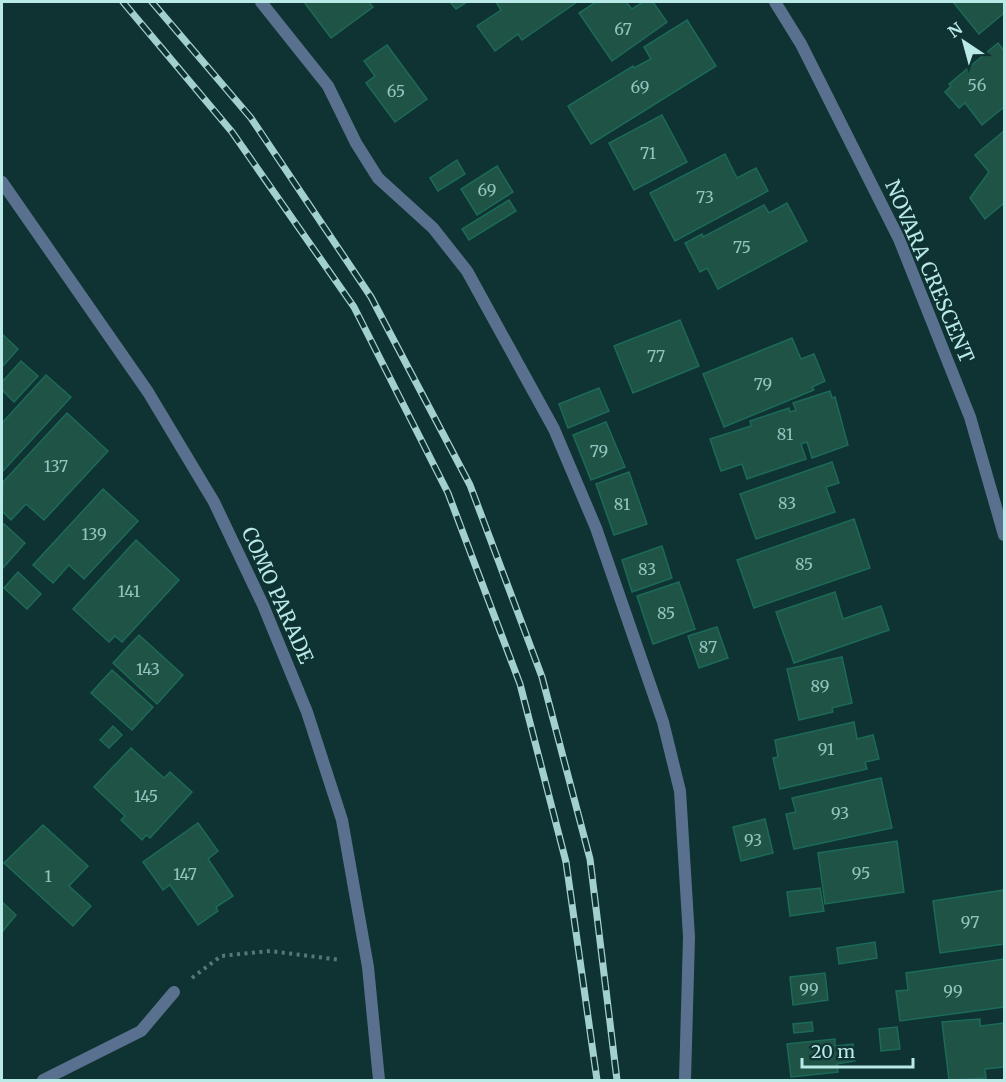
<svg xmlns="http://www.w3.org/2000/svg" width="1006" height="1082" font-family="Merriweather,serif">
  <rect width="100%" height="100%" fill="#0f3232"/>
  <g fill="#1f5345" stroke="#1c6a58" stroke-width="1.5">
    <path d="M304,2H369L373,7L331,38Z"/>
    <path d="M450,2H467L456,9Z"/>
    <path d="M496,2H577L522,40L518,34L495,51L477,26L501,10Z"/>
    <path d="M596,2H626L632,9L643,2H653L667,22L612,61L579,13Z"/>
    <path d="M953,2H1004V13L979,34Z"/>
    <path d="M687,20L716,66L591,144L568,106L633,66L634,68L651,59L644,47Z"/>
    <path d="M998,43L1004,51V107L982,125L965,103L959,108L945,92L951,86L949,84Z"/>
    <path d="M387,45L427,99L395,122L366,83L375,76L364,61Z"/>
    <path d="M662,115L687,162L634,190L609,143Z"/>
    <path d="M1004,131V203L985,219L970,198L989,172L975,155Z"/>
    <path d="M725,154L737,178L756,168L768,191L675,241L650,193Z"/>
    <path d="M457,160L465,174L438,191L430,178Z"/>
    <path d="M497,166L513,192L477,215L461,189Z"/>
    <path d="M509,200L516,211L469,240L462,229Z"/>
    <path d="M787,203L807,241L718,289L707,268L700,272L685,243L702,234L703,237L764,205L769,213Z"/>
    <path d="M680,320L699,366L633,393L614,346Z"/>
    <path d="M2,334L18,349L2,367Z"/>
    <path d="M792,338L801,359L814,354L825,381L812,387L814,390L724,427L703,374Z"/>
    <path d="M21,361L38,376L14,402L2,390V382Z"/>
    <path d="M46,375L71,397L2,472V423Z"/>
    <path d="M599,388L609,411L568,428L559,404Z"/>
    <path d="M830,391L832,398L835,397L848,445L812,458L807,442L801,444L806,459L747,479L742,464L721,471L710,439L751,426L750,421L789,408L790,412L796,410L793,403Z"/>
    <path d="M67,413L108,451L44,520L26,504L11,520L2,511L3,482Z"/>
    <path d="M606,422L625,467L591,480L573,435Z"/>
    <path d="M832,462L839,483L826,487L835,512L756,539L740,494Z"/>
    <path d="M629,472L647,524L614,535L596,484Z"/>
    <path d="M103,489L138,521L84,579L69,565L53,583L33,565Z"/>
    <path d="M854,519L870,568L754,608L737,560Z"/>
    <path d="M4,524L25,543L2,569V526Z"/>
    <path d="M136,540L179,580L122,642L115,636L109,642L73,609Z"/>
    <path d="M662,546L672,578L632,592L622,560Z"/>
    <path d="M18,572L41,594L27,609L4,588Z"/>
    <path d="M679,582L695,629L653,644L637,596Z"/>
    <path d="M835,592L843,619L881,606L889,630L794,663L776,612Z"/>
    <path d="M717,627L728,658L699,668L688,636Z"/>
    <path d="M139,635L183,675L157,704L113,663Z"/>
    <path d="M842,657L852,703L832,708L833,712L799,720L787,669Z"/>
    <path d="M112,670L153,707L132,730L91,693Z"/>
    <path d="M854,722L857,739L873,735L879,759L865,762L867,769L780,789L773,758L778,757L775,740Z"/>
    <path d="M113,726L122,735L109,748L100,740Z"/>
    <path d="M131,748L164,778L170,772L192,792L150,838L146,835L142,840L121,820L125,816L94,787Z"/>
    <path d="M881,778L892,828L794,849L786,814L796,812L792,798Z"/>
    <path d="M765,819L773,853L741,861L733,827Z"/>
    <path d="M198,823L218,851L208,859L233,896L216,907L218,911L198,925L170,885L163,890L143,862Z"/>
    <path d="M43,825L88,866L69,886L91,906L73,926L4,863Z"/>
    <path d="M897,841L904,892L825,904L818,853Z"/>
    <path d="M820,888L824,911L790,916L787,892Z"/>
    <path d="M1004,890V944L940,953L933,901Z"/>
    <path d="M2,902L16,915L2,932Z"/>
    <path d="M875,942L877,958L839,964L837,948Z"/>
    <path d="M1004,959V1007L900,1021L896,991L908,990L906,973Z"/>
    <path d="M825,973L828,1000L793,1005L790,977Z"/>
    <path d="M980,1019V1026L1004,1023V1067L985,1069L986,1078L949,1080L942,1022Z"/>
    <path d="M812,1022L813,1031L794,1033L793,1024Z"/>
    <path d="M897,1027L900,1049L881,1051L879,1029Z"/>
    <path d="M835,1039V1046L853,1044L855,1061L837,1064L838,1072L791,1077L787,1044Z"/>
  </g>
  <g fill="none" stroke-linecap="round" stroke-linejoin="round">
    <path stroke="#527a79" stroke-width="4" stroke-dasharray="3 4.5" stroke-linecap="butt" d="M192,978L221,956L270,951L341,960"/>
    <path stroke="#59718e" stroke-width="12" d="M261,2L328,86L356,143L378,178L433,228L467,271L554,429L596,528L663,722L680,791L689,937L685,1080"/>
    <g stroke="#59718e" stroke-width="12">
      <path d="M2,182L148,392L214,502L263,605L307,712L342,820L368,967L379,1080"/>
      <path d="M43,1080L141,1031L174,992"/>
    </g>
    <path stroke="#59718e" stroke-width="12" d="M775,2L801,44L899,239L970,417L1004,535"/>
    <defs>
      <g id="rail">
        <path d="M123,2L232,132L354,307L448,493L520,684L566,862L597,1080"/>
        <path d="M152,2L251,118L371,297L470,485L542,677L590,859L617,1080"/>
      </g>
    </defs>
    <use href="#rail" stroke="#a2d0ce" stroke-width="7"/>
    <use href="#rail" stroke="#0f3232" stroke-width="4.5" stroke-dasharray="14" stroke-linecap="butt"/>
  </g>
  <g text-anchor="middle" dominant-baseline="central" stroke-width="5" stroke-linejoin="round" paint-order="stroke">
    <g font-size="16" fill="#93c4bf">
      <text x="623" y="29">67</text>
      <text x="977" y="85">56</text>
      <text x="640" y="87">69</text>
      <text x="396" y="91">65</text>
      <text x="648" y="153">71</text>
      <text x="487" y="190">69</text>
      <text x="705" y="197">73</text>
      <text x="742" y="247">75</text>
      <text x="656" y="356">77</text>
      <text x="763" y="384">79</text>
      <text x="785" y="434">81</text>
      <text x="599" y="451">79</text>
      <text x="56" y="466">137</text>
      <text x="787" y="503">83</text>
      <text x="622" y="504">81</text>
      <text x="94" y="534">139</text>
      <text x="804" y="564">85</text>
      <text x="647" y="569">83</text>
      <text x="129" y="591">141</text>
      <text x="666" y="613">85</text>
      <text x="708" y="647">87</text>
      <text x="148" y="669">143</text>
      <text x="820" y="686">89</text>
      <text x="826" y="749">91</text>
      <text x="146" y="796">145</text>
      <text x="840" y="813">93</text>
      <text x="753" y="840">93</text>
      <text x="861" y="873">95</text>
      <text x="185" y="874">147</text>
      <text x="48" y="876">1</text>
      <text x="970" y="922">97</text>
      <text x="809" y="989">99</text>
      <text x="953" y="991">99</text>
    </g>
    <g font-size="20" fill="#baeae8" stroke="#0f3232">
      <text transform="translate(930 271) rotate(67)">NOVARA CRESCENT</text>
      <text transform="translate(278 595) rotate(66)">COMO PARADE</text>
    </g>
  </g>
  <rect width="1006" height="1082" fill="none" stroke="#baeae8" stroke-width="6"/>
  <g transform="translate(964 42) rotate(324)" stroke="#0f3232" stroke-width="4.5" paint-order="stroke">
  <path d="M0-4.5L10 22L0 15L-10 22Z" fill="#baeae8"/>
  <text y="-9" font-size="16" font-weight="bold" text-anchor="middle" fill="#baeae8">N</text>
  </g>
  <path d="M802 1058v9h111v-9" fill="none" stroke="#baeae8" stroke-width="3"/>
  <text x="811" y="1058" font-size="18" fill="#baeae8" stroke="#0f3232" stroke-width="4.5" paint-order="stroke">20 m</text>
</svg>
